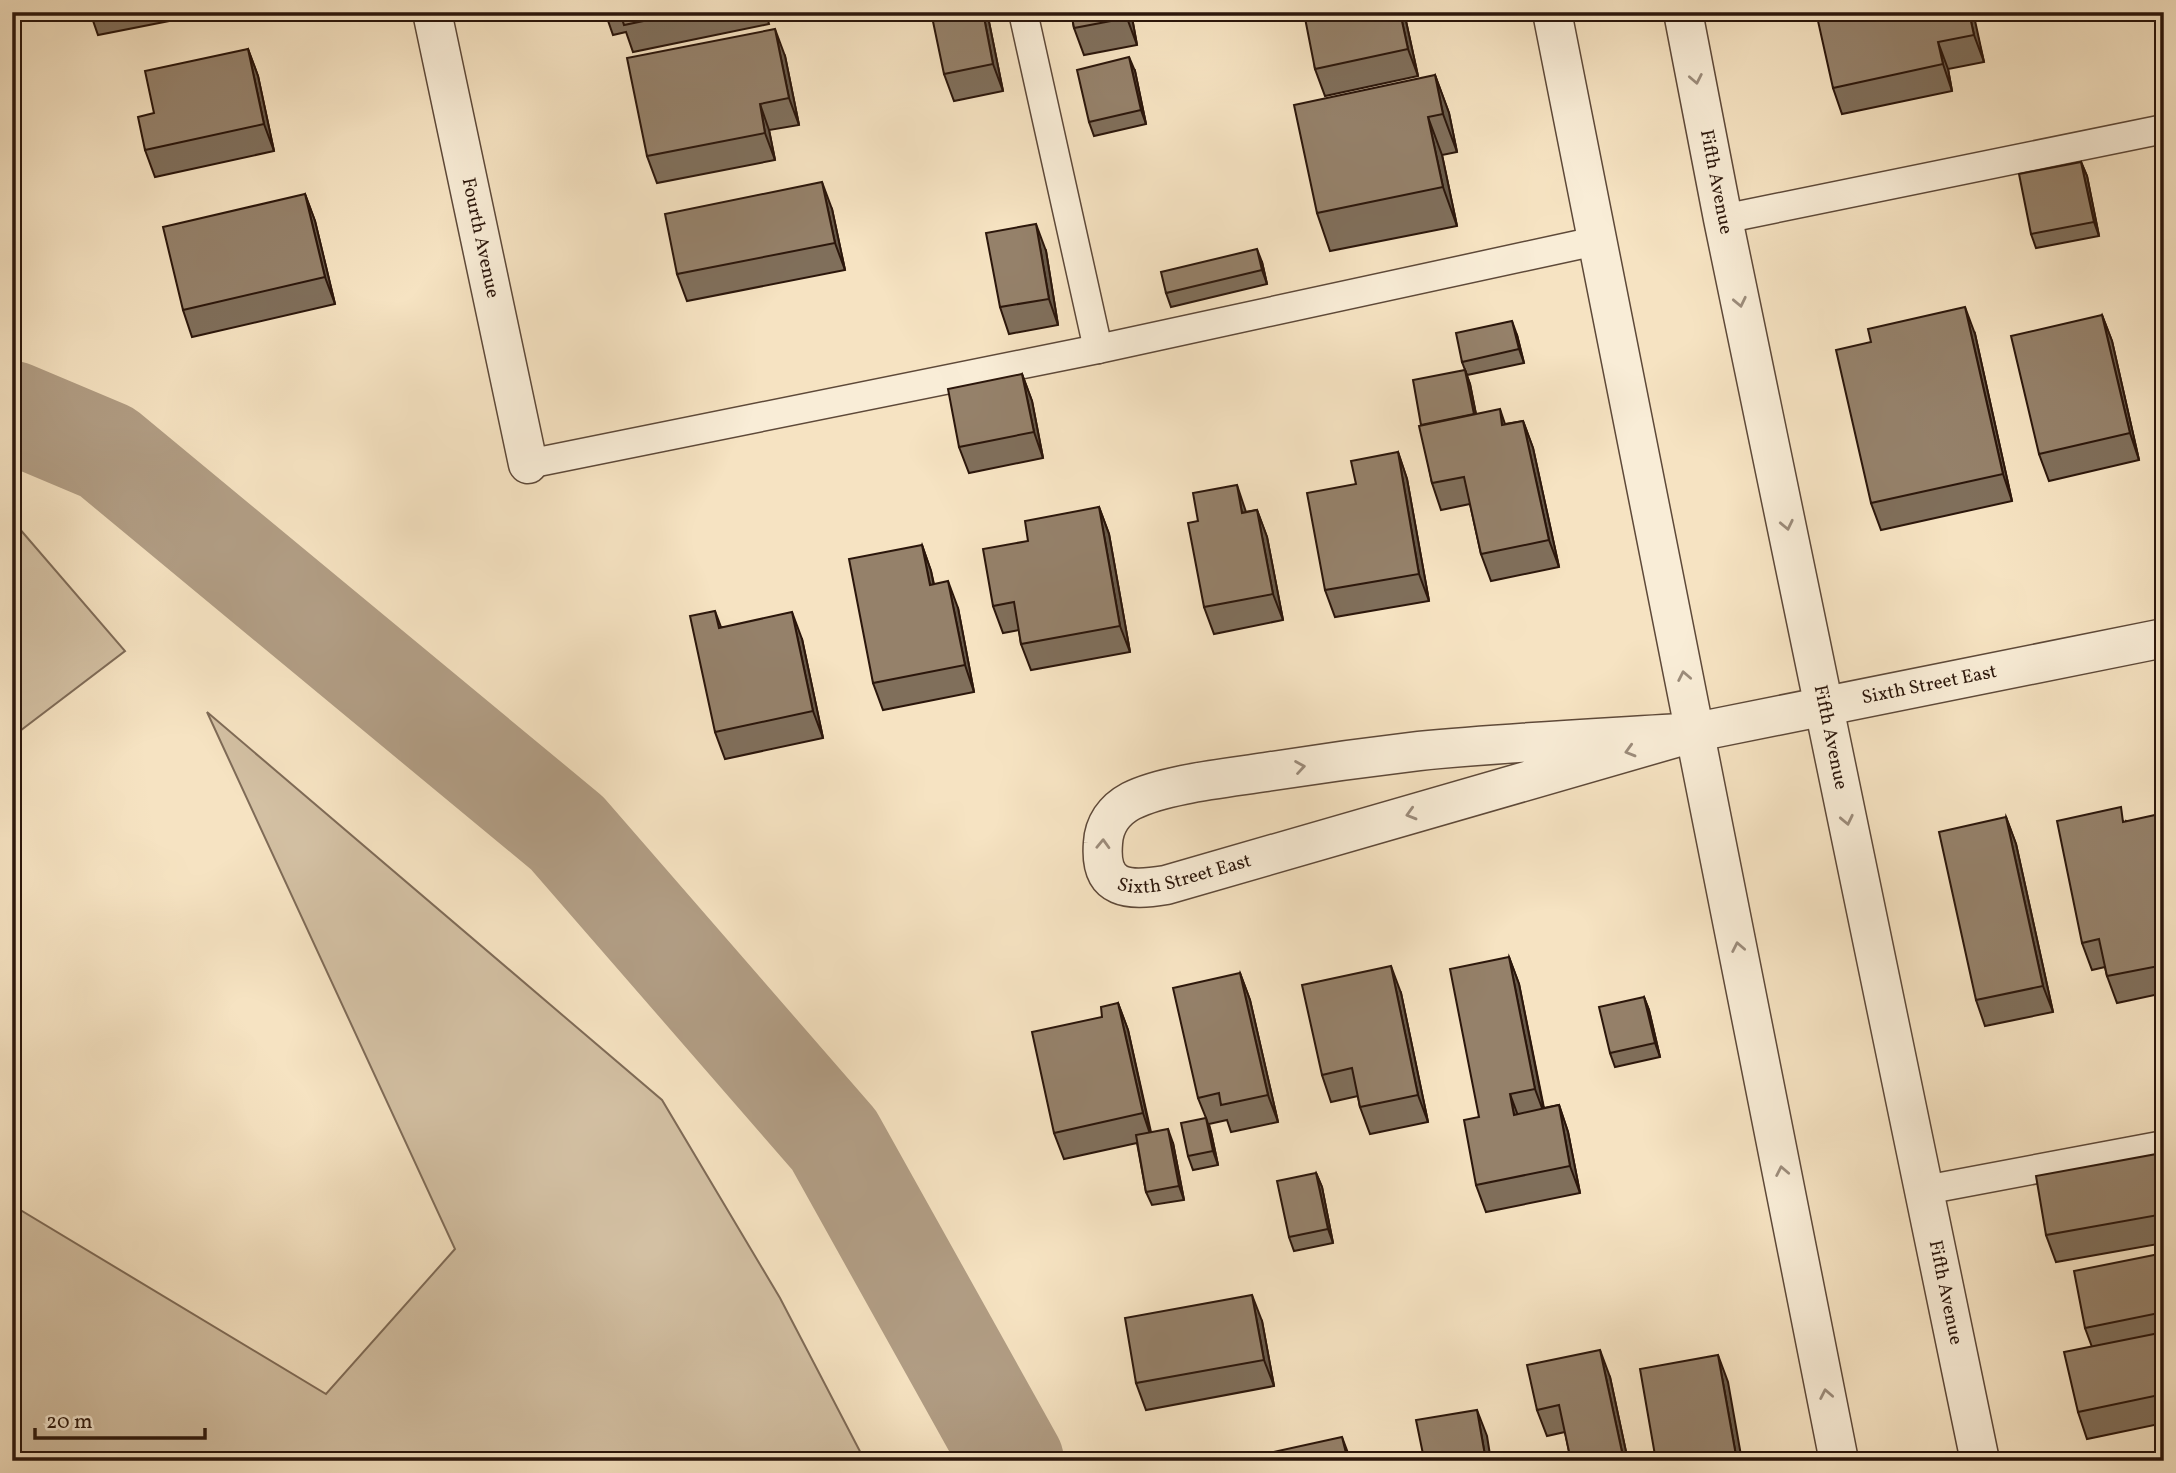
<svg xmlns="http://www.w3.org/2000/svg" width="2176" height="1473" font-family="Vollkorn,serif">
  <rect width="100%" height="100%" fill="#f6e3c2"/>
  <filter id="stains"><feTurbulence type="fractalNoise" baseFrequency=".00286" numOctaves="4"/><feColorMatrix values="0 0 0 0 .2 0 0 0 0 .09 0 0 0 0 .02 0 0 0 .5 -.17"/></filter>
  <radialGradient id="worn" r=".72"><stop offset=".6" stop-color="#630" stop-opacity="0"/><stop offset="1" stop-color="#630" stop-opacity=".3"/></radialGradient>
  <g fill="#d3c0a3" stroke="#7f6b57" stroke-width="2">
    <path d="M12,520L125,651L12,737Z"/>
    <path d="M207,712L662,1100L780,1298L865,1461H12V1205L326,1394L455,1249Z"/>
  </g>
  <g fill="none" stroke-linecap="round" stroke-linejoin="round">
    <path stroke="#b19d84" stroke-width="102" d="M12,412L107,452L567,833L834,1140L1013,1461"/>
    <defs>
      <g id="service">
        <path d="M1023,12L1098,349"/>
        <path d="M1723,219L2164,129"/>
        <path d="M528,464L1098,349L1596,241"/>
        <path d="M1925,1190L2164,1145"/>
      </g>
      <g id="minor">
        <path id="s1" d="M432,12L528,464"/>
        <path d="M1552,12L1839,1461"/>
        <path id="s2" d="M1683,12L1723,219L1980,1461"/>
        <path id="s3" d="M1696,732C1603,738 1511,742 1419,751C1368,757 1317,764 1266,772C1227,778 1165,784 1131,801C1114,810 1104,825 1103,843C1099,891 1129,891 1166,885L1696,732L2164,638"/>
      </g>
    </defs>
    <use href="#service" stroke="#5e4939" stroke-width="31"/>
    <use href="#minor" stroke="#5e4939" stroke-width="41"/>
    <use href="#service" stroke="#f9edd7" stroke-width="28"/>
    <use href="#minor" stroke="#f9edd7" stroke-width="38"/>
  </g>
  <g fill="#806f5b" stroke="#2b160b" stroke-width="2">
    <path d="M90,12H215L98,35Z"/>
    <path d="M605,12H766L769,24L633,52L626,32L613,35Z"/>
    <path d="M987,12L1003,91L954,101L944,74Z"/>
    <path d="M1071,12H1131L1137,45L1084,55L1074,28Z"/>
    <path d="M1265,12H1286L1266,16Z"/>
    <path d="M1309,12H1404L1418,76L1325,96L1315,69Z"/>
    <path d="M1858,12H1972L1984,62L1948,69L1952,91L1842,114L1833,88Z"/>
    <path d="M248,49L258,76L274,151L155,177L145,150L154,113Z"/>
    <path d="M785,56L799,125L769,130L775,160L657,183L647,156Z"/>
    <path d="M1135,71L1146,124L1094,136L1089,122Z"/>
    <path d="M1435,75L1449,113L1457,152L1442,155L1457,226L1330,251L1317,213Z"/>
    <path d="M2081,162L2087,176L2099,236L2036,248L2031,234Z"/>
    <path d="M305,194L315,221L335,304L192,337L183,310Z"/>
    <path d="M832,209L845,270L687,301L677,274Z"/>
    <path d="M1046,251L1058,325L1009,334L1000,307Z"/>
    <path d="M1262,262L1267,284L1171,307L1166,293Z"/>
    <path d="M2102,315L2112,341L2139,460L2049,481L2039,454Z"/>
    <path d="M1975,334L2012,501L1881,530L1871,503Z"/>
    <path d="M1517,335L1524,363L1467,375L1462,362Z"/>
    <path d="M1465,370L1470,384L1476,414L1505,424L1523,421L1533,448L1559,567L1491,581L1481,554L1470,504L1441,510L1432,483L1421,425Z"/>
    <path d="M1022,374L1032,401L1043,458L969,473L959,447Z"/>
    <path d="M1398,452L1407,479L1429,601L1335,617L1325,590L1356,484Z"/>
    <path d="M1099,507L1109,534L1130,652L1031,670L1021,644L1019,630L1003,633L993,606L1028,541Z"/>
    <path d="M1257,510L1267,537L1283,620L1214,634L1204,607L1246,512Z"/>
    <path d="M922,545L931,571L934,584L958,608L974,692L883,710L873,683Z"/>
    <path d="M715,611L721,627L802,639L823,738L725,759L715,732Z"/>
    <path d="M2006,817L2016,844L2053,1012L1985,1026L1976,1000Z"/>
    <path d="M2126,821L2164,840V993L2117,1003L2107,976L2105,967L2092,970L2082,943Z"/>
    <path d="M1509,957L1519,984L1544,1108L1559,1105L1568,1132L1580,1193L1486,1212L1476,1185L1479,1117Z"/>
    <path d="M1240,973L1250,1000L1278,1122L1231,1132L1227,1120L1209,1124L1211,1132L1218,1165L1193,1170L1188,1156L1206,1118L1198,1098Z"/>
    <path d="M1401,993L1428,1122L1370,1134L1360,1107L1358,1096L1331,1102L1322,1075Z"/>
    <path d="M1644,997L1649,1010L1660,1057L1615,1067L1610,1053Z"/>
    <path d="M1118,1003L1128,1030L1151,1132L1173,1143L1184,1200L1152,1205L1146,1192L1137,1143L1064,1159L1054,1133L1102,1017Z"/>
    <path d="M2162,1153L2164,1159V1243L2056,1262L2046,1235Z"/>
    <path d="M1316,1173L1322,1187L1333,1243L1294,1251L1289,1237Z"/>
    <path d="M2164,1253V1423L2087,1439L2078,1412L2092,1347L2085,1328Z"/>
    <path d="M1262,1321L1274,1386L1146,1410L1136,1383Z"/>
    <path d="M1610,1377L1628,1461H1571L1565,1432L1547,1436L1537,1410Z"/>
  </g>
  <g fill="#685a4a" stroke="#2b160b" stroke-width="2">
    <path d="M983,12H987L1003,91L993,64Z"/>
    <path d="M1126,12H1131L1137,45L1127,18Z"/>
    <path d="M1400,12H1404L1418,76L1408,49Z"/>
    <path d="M1969,12H1972L1974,16L1984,62L1974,35Z"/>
    <path d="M775,29L785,56L799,125L789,98Z"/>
    <path d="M1938,42L1948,69L1952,91L1943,64Z"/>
    <path d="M248,49L258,76L274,151L264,124Z"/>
    <path d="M1129,57L1135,71L1146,124L1141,110Z"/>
    <path d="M1435,75L1449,113L1457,152L1443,114Z"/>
    <path d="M760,104L769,130L775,160L765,133Z"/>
    <path d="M1428,117L1442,155L1457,226L1443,187Z"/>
    <path d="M2081,162L2087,176L2099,236L2094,222Z"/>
    <path d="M822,182L832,209L845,270L835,243Z"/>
    <path d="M305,194L315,221L335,304L325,277Z"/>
    <path d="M1036,224L1046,251L1058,325L1049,299Z"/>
    <path d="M1257,249L1262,262L1267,284L1262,270Z"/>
    <path d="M1965,307L1975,334L2012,501L2003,474Z"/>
    <path d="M2102,315L2112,341L2139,460L2130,433Z"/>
    <path d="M1512,321L1517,335L1524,363L1519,349Z"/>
    <path d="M1465,370L1470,384L1480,435L1475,421Z"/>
    <path d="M1022,374L1032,401L1043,458L1034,432Z"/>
    <path d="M1500,409L1509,436L1502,425Z"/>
    <path d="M1523,421L1533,448L1559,567L1549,540Z"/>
    <path d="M1398,452L1407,479L1429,601L1419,574Z"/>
    <path d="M1237,485L1246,512L1242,513Z"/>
    <path d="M1099,507L1109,534L1130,652L1120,626Z"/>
    <path d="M1257,510L1267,537L1283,620L1273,594Z"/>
    <path d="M922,545L931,571L939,612L930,585Z"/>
    <path d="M948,581L958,608L974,692L965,665Z"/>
    <path d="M792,612L802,639L823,738L813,711Z"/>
    <path d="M2155,815L2164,840V859Z"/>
    <path d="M2006,817L2016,844L2053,1012L2043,986Z"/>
    <path d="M1509,957L1519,984L1545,1116L1535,1089Z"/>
    <path d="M1391,966L1401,993L1428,1122L1418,1095Z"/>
    <path d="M1240,973L1250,1000L1278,1122L1268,1095Z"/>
    <path d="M1644,997L1649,1010L1660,1057L1655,1043Z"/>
    <path d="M1118,1003L1128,1030L1152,1140L1143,1113Z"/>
    <path d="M1510,1094L1520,1121L1514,1115Z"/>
    <path d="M1559,1105L1568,1132L1580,1193L1570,1166Z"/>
    <path d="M1206,1118L1211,1132L1218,1165L1213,1151Z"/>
    <path d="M1168,1129L1173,1143L1184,1200L1179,1186Z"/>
    <path d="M1316,1173L1322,1187L1333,1243L1328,1229Z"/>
    <path d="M1252,1295L1262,1321L1274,1386L1264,1360Z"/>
    <path d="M1600,1350L1610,1377L1628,1461H1624Z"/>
    <path d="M1718,1355L1728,1382L1742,1461H1737Z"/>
    <path d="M1477,1410L1487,1436L1491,1461H1486Z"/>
    <path d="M1342,1437L1351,1461H1348Z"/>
  </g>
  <g fill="#95816a" stroke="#2b160b" stroke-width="2">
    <path d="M620,12H687L624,25Z"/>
    <path d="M931,12H983L993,64L944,74Z"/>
    <path d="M1071,12H1126L1127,18L1074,28Z"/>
    <path d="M1309,12H1400L1408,49L1315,69L1304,13Z"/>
    <path d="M1858,12H1969L1974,35L1938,42L1943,64L1833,88L1818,21Z"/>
    <path d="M775,29L789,98L760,104L765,133L647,156L627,58Z"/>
    <path d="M248,49L264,124L145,150L138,117L154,113L145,71Z"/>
    <path d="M1129,57L1141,110L1089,122L1077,70Z"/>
    <path d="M1435,75L1443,114L1428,117L1443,187L1317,213L1294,105Z"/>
    <path d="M2081,162L2094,222L2031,234L2019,174Z"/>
    <path d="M822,182L835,243L677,274L665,214Z"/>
    <path d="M305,194L325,277L183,310L163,227Z"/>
    <path d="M1036,224L1049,299L1000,307L986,233Z"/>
    <path d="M1257,249L1262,270L1166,293L1161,272Z"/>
    <path d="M1965,307L2003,474L1871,503L1836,350L1871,342L1868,329Z"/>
    <path d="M2102,315L2130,433L2039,454L2011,336Z"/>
    <path d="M1512,321L1519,349L1462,362L1456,333Z"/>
    <path d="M1465,370L1474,414L1421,425L1413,380Z"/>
    <path d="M1022,374L1034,432L959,447L948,389Z"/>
    <path d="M1500,409L1502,425L1523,421L1549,540L1481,554L1464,477L1432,483L1419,426Z"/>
    <path d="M1398,452L1419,574L1325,590L1307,493L1356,484L1351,461Z"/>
    <path d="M1237,485L1242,513L1257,510L1273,594L1204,607L1188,523L1198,521L1193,493Z"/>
    <path d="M1099,507L1120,626L1021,644L1014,602L993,606L983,549L1028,541L1025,521Z"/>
    <path d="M922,545L930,585L948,581L965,665L873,683L849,559Z"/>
    <path d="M715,611L719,628L792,612L813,711L715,732L690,616Z"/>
    <path d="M2121,807L2123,822L2155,815L2164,859V965L2107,976L2099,939L2082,943L2057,821Z"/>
    <path d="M2006,817L2043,986L1976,1000L1939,832Z"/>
    <path d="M1509,957L1535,1089L1510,1094L1514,1115L1559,1105L1570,1166L1476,1185L1464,1120L1479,1117L1450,969Z"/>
    <path d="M1391,966L1418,1095L1360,1107L1352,1068L1322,1075L1302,985Z"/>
    <path d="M1240,973L1268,1095L1221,1105L1219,1093L1198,1098L1173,988Z"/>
    <path d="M1644,997L1655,1043L1610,1053L1599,1007Z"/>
    <path d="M1118,1003L1143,1113L1054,1133L1032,1032L1102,1017L1101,1007Z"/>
    <path d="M1206,1118L1213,1151L1188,1156L1181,1123Z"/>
    <path d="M1168,1129L1179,1186L1146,1192L1136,1135Z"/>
    <path d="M2162,1153L2164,1164V1214L2046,1235L2036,1176Z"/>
    <path d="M1316,1173L1328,1229L1289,1237L1277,1181Z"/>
    <path d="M2164,1253V1312L2085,1328L2074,1271Z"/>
    <path d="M1252,1295L1264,1360L1136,1383L1125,1318Z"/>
    <path d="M2164,1332V1394L2078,1412L2064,1352Z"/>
    <path d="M1600,1350L1624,1461H1571L1559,1405L1537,1410L1527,1365Z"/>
    <path d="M1718,1355L1737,1461H1656L1640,1369Z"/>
    <path d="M1477,1410L1486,1461H1394L1393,1459L1423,1454L1416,1420Z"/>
    <path d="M1342,1437L1348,1461H1257L1255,1456Z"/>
  </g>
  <defs><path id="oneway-chevron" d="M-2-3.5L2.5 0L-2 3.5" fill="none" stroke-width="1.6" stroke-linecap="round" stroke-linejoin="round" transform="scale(1.75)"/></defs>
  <g stroke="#9c8c7b">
    <use href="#oneway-chevron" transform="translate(1696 79) rotate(79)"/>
    <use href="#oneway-chevron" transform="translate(1740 302) rotate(78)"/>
    <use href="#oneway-chevron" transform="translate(1787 525) rotate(78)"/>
    <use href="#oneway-chevron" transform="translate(1684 676) rotate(-101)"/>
    <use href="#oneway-chevron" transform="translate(1630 751) rotate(164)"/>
    <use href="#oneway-chevron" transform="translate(1300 767) rotate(-9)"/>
    <use href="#oneway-chevron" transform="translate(1411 814) rotate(164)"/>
    <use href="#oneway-chevron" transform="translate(1847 820) rotate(78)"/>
    <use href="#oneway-chevron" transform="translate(1103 844) rotate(-88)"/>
    <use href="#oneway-chevron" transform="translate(1738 947) rotate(-101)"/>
    <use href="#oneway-chevron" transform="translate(1782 1171) rotate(-101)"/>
    <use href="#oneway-chevron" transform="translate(1826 1394) rotate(-101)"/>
  </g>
  <g text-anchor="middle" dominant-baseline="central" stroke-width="5" stroke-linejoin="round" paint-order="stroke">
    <g font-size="19" fill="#2b160b" stroke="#f9edd7">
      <text stroke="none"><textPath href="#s2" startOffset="173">Fifth Avenue</textPath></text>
      <text stroke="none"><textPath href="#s1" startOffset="231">Fourth Avenue</textPath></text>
      <text stroke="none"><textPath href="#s3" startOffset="1508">Sixth Street East</textPath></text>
      <text stroke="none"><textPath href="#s2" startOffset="740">Fifth Avenue</textPath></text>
      <text stroke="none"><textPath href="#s3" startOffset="738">Sixth Street East</textPath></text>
      <text stroke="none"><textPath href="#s2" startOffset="1307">Fifth Avenue</textPath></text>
    </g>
  </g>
  <rect width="2176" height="1473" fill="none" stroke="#f6e3c2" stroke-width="42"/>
  <rect x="14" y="14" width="2148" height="1445" fill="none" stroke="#2b160b" stroke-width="3.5"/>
  <rect x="21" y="21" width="2134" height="1431" fill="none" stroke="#2b160b" stroke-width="2"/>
  <path d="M35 1428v10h170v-10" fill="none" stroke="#2b160b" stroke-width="3.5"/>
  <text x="46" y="1428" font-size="21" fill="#2b160b" stroke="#f9edd7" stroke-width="5" paint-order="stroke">20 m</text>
  <rect width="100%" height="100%" filter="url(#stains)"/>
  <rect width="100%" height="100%" fill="url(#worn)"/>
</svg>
